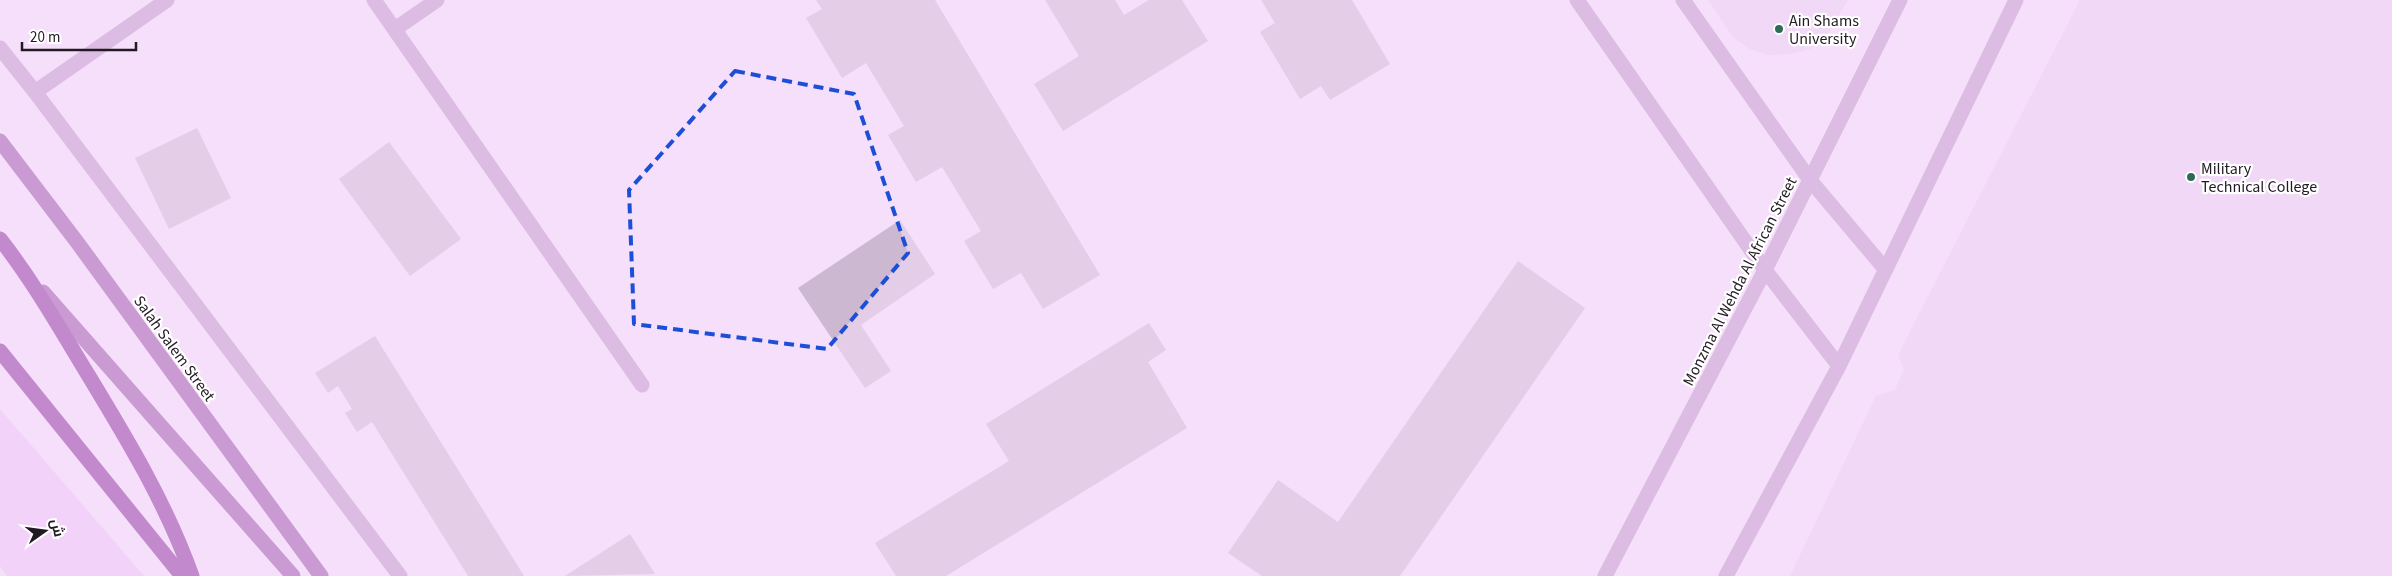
<svg xmlns="http://www.w3.org/2000/svg" width="2392" height="576" viewBox="0 0 2392 576" font-family="'Source Sans 3',Cairo,sans-serif">
<rect width="100%" height="100%" fill="#f5dffa"/>
<path fill="#ebd0f1" d="M1708 0H1848L1826 37 1810 49 1791 54 1769 55 1749 49 1733 37Z
M2080 0H2392V576H1790L1876 396 1895 390 1904 369 1898 355Z"/>
<path fill="#f0c4fa" d="M0 409 144 576H7L0 566Z"/>
<path fill="#ccb8d1" d="M816 0H935L1100 275 1043 309 1021 273 993 289 964 241 981 231 942 167 916 182 888 135 904 126 866 63 842 78 806 18 822 9Z
M1045 0H1115L1124 15 1149 0H1182L1208 41 1063 131 1034 84 1079 56Z
M1261 0H1352L1390 64 1330 100 1321 86 1300 99 1260 32 1275 23Z
M197 128 231 198 169 229 135 158Z
M389 142 461 239 410 276 339 179Z
M900 220 935 274 861 325 891 371 865 388 798 288Z
M1518 261 1585 308 1400 576H1262L1228 553 1278 480 1338 522Z
M1149 323 1166 350 1148 362 1187 428 946 576H896L875 543 1009 461 986 424Z
M375 336 524 576H468L372 422 357 432 345 413 352 409 338 386 328 393 315 373Z
M630 534 655 574 565 576Z"/>
<g fill="none" stroke-linecap="round" stroke-linejoin="round">
<path stroke="#bd93c6" stroke-width="15" d="M374 0 642 385
M1577 0 1765 270 1839 366
M1683 0 1810 180 1885 269
M395 29 437 0
M0 48 35 92 400 576
M35 92 167 0
M1605 576 1765 270 1900 0
M1726 576 1839 366 2016 0"/>
<path stroke="#9447a5" stroke-width="15" d="M0 141 77 242 321 576
M43 292 293 576"/>
<path stroke="#842498" stroke-width="15" d="M0 239C33 281 59 327 87 373 127 439 166 503 192 576
M0 351 182 576"/>
</g>
<path d="M0 0H2392V576H0ZM735 71 854 94 908 253 827 349 634 324 629 190Z" fill="#f5dffa" fill-opacity=".55" fill-rule="evenodd"/>
<path fill="none" stroke="#1d4ed8" stroke-width="4" stroke-dasharray="10 6" stroke-linejoin="round" d="M735 71 854 94 908 253 827 349 634 324 629 190Z"/>
<g fill="#2d6b58" stroke="#fff" stroke-width="2">
<circle cx="1779" cy="29" r="5"/>
<circle cx="2191" cy="177" r="5"/>
</g>
<g text-anchor="middle" stroke-width="4.5" stroke-linejoin="round" paint-order="stroke">
<g font-size="16" fill="#211a23" stroke="#fff" text-anchor="start">
<text x="1789" y="26">Ain Shams<tspan x="1789" dy="18">University</tspan></text>
<text x="2201" y="174">Military<tspan x="2201" dy="18">Technical College</tspan></text>
</g>
<g font-size="16" fill="#211a23" stroke="#fff">
<text transform="translate(1739 281) rotate(-63)" y="6">Monzma Al Wehda Al African Street</text>
<text transform="translate(175 348) rotate(54)" y="6">Salah Salem Street</text>
</g>
</g>
<g transform="translate(45 531) rotate(76)" stroke="#ffffff" stroke-width="4" paint-order="stroke">
<path d="M0-4L9 19L0 12L-9 19Z" fill="#211a23"/>
<text y="-8" font-size="14" font-weight="bold" text-anchor="middle" fill="#211a23">ش</text>
</g>
<path d="M22 42v8h114v-8" fill="none" stroke="#211a23" stroke-width="2.5"/>
<text x="30" y="42" font-size="15" fill="#211a23" stroke="#ffffff" stroke-width="4" paint-order="stroke">20 m</text>
</svg>
